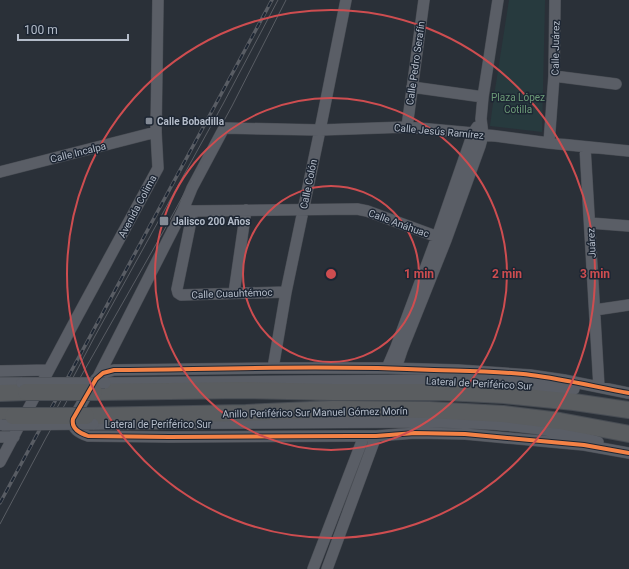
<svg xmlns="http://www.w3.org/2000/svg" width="629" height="569" viewBox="0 0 629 569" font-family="Roboto,sans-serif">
<rect width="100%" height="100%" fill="#2a3038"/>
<path fill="#273a3e" d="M509 0H545L542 132 490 126 494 96Z"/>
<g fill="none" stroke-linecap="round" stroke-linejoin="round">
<g stroke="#484c53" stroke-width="12">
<path id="minor" d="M554 76 616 84
M412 87 483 97
M407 127 424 0
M549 143 554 76 555 0
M585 147 599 387
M0 172 156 132
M183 210 193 211 357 209 367 211 446 240
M193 211 177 289 178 293 181 295 286 292
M590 223 629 226
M234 293 246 210
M595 310 629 305
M273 368 286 292 320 130 346 0
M387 368 396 347 437 237 473 133 477 127
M396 368 402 350 446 240 480 146 483 135 481 119 483 97 498 0
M0 371 49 370
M98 377 183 210 192 188 224 128 320 130 407 127 473 133 549 143 629 151
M0 383H22
M105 383 428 380 480 382 574 389
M628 393 564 380 530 375 458 370 387 368H273L114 370 103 373 96 379 73 419C71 429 80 433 88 436L169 437 350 436H376L415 433 465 434 584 445 629 453
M93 424 430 422C486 423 544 425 598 442
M0 437H14
M0 462 76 319 158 168 156 132 158 0
M313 569 364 436
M327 569 376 436"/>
</g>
<g stroke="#474c53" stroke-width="18">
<path id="highway" d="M94 392 245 390 332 392H443L504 395 574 402 629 410
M0 393 26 392
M0 416H13
M86 416 246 413 333 409 429 410 503 414 560 421 629 434"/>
</g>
<use href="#minor" stroke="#5a5e66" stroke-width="11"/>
<use href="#highway" stroke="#5a5d60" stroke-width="16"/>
<path stroke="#595d64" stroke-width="1" d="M57 408 95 336 223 104 278 0
M0 524 47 436 167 225 232 106 286 0"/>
<g stroke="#595d64" stroke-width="3.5">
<path id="rail" d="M0 503 272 0"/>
</g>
<use href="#rail" stroke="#1d2633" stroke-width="2" stroke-dasharray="6" stroke-linecap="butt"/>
<g stroke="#484c53" stroke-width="12" stroke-linecap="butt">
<path id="minor-bridge" d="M22 383H105
M2 425 93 424"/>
</g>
<g stroke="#474c53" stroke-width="18" stroke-linecap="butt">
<path id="highway-bridge" d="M26 392H94
M13 416H86"/>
</g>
<use href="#minor-bridge" stroke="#5a5e66" stroke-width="11"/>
<use href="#highway-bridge" stroke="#5a5d60" stroke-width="16"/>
<g stroke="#1d2633" stroke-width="6">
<path id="cycleway" d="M629 393C596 387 564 379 531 375 499 371 466 371 434 370 327 365 220 369 114 370L103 373 96 379 73 419C71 429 80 433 88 436L169 437 350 436H376L415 433 465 434 584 445 629 453"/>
</g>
<use href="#cycleway" stroke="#f48246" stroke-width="4"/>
</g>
<g fill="none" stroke="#ce4d50" stroke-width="2">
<circle cx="331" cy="274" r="88"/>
<circle cx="331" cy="274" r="176"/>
<circle cx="331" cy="274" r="264"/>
</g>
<g fill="#848b96" stroke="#1d2633" stroke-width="1.5">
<rect x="145" y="117" width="8" height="8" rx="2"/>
<rect x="159" y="216" width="10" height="10" rx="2"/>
</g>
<g text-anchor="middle" stroke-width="3" stroke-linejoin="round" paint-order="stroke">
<g font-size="10" fill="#b4bcc9" stroke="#1d2633">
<text transform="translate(555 48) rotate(-89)" y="4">Calle Juárez</text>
<text transform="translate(415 63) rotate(-82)" y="4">Calle Pedro Serafín</text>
<text transform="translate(439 131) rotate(5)" y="4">Calle Jesús Ramírez</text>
<text transform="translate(78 152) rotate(-14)" y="4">Calle Incalpa</text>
<text transform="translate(308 184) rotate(-78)" y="4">Calle Colón</text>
<text transform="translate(137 206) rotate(-62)" y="4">Avenida Colima</text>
<text transform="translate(399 223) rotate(20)" y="4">Calle Anáhuac</text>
<text transform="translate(591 243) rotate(-93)" y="4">Juárez</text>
<text transform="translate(232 293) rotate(-2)" y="4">Calle Cuauhtémoc</text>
<text transform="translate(479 383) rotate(3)" y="4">Lateral de Periférico Sur</text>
<text transform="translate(315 412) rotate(-1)" y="4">Anillo Periférico Sur Manuel Gómez Morín</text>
<text x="158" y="428">Lateral de Periférico Sur</text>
</g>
<g font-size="10" fill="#6b9a76" stroke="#1d2633">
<text x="518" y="101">Plaza López<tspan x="518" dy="12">Cotilla</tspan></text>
</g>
<g font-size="10" font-weight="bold" fill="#b4bcc9" stroke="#1d2633" text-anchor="start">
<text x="157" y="125">Calle Bobadilla</text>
<text x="173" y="225">Jalisco 200 Años</text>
</g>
</g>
<circle cx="331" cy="274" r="6" fill="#ce4d50" stroke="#1d2633" stroke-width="2"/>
<g font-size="12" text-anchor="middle" font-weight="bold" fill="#ce4d50" stroke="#1d2633" stroke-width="3" stroke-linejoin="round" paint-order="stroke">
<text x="419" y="278">1 min</text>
<text x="507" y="278">2 min</text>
<text x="595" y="278">3 min</text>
</g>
<path d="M18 34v6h110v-6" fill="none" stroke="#b4bcc9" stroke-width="2"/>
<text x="24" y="34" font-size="12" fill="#b4bcc9" stroke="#1d2633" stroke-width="3" paint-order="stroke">100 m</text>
</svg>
